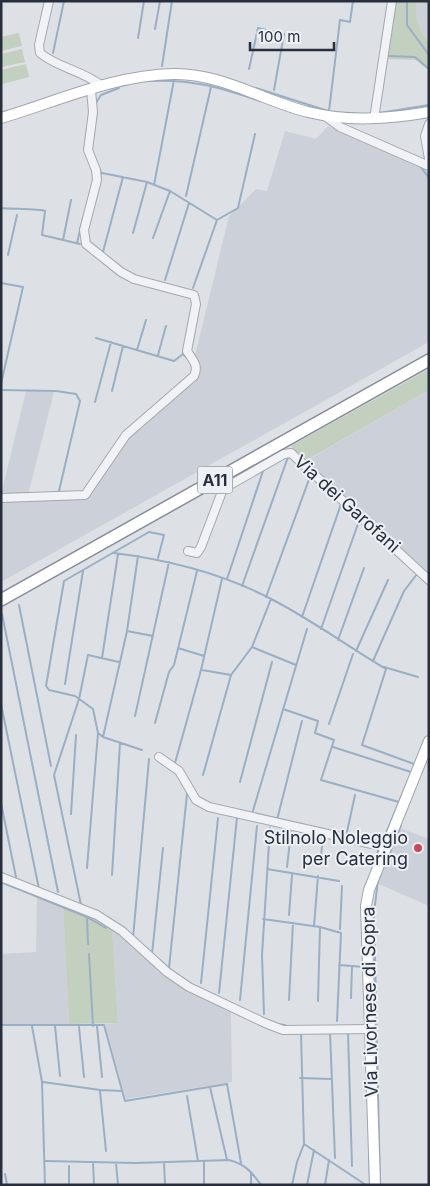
<svg xmlns="http://www.w3.org/2000/svg" width="430" height="1186" viewBox="0 0 430 1186" font-family="Inter,sans-serif">
<rect width="100%" height="100%" fill="#dde1e6"/>
<path fill="#ccd0d8" d="M417 1H429V43L421 31 416 17Z
M328 126 428 167 429 342 1 582V495L26 391 54 392 28 495 85 493 123 436 191 372 229 216 256 189 267 191 285 131 316 139Z
M429 390V576L306 461Z
M397 827 429 839V906L374 882Z
M37 894 63 904 69 1024H1V954L36 952Z
M112 928 163 974 231 1013 232 1082 126 1099 105 1024 118 1023Z"/>
<path fill="#c3d0bf" d="M393 1H417L416 17 421 31 429 43V71L416 60 387 59Z
M19 33 22 46 1 51V37Z
M22 49 25 62 1 67V54Z
M26 64 29 77 2 84 1 70Z
M429 369V390L305 461 291 446Z
M63 904 87 913 112 928 118 1023 69 1024Z"/>
<g fill="none" stroke-linecap="round" stroke-linejoin="round">
<path stroke="#9aaec4" stroke-width="2" d="M407 1V25L429 55
M155 29 160 1
M138 38 144 1
M53 53 64 1
M389 56 415 57 429 69
M162 66 172 1
M249 69 258 28 284 34 274 90
M148 81C192 79 219 87 260 101
M256 88 328 111
M96 103 101 95 119 88
M329 111 340 20 350 22 353 1
M379 113 429 105
M420 166 429 178
M99 168 101 173 100 178
M102 173 147 182 170 191 217 220
M154 185 174 80
M186 196 211 87
M1 208C10 209 41 209 45 211L42 235 80 244
M133 233 147 182
M153 238 170 191
M63 240 71 200
M77 243 83 218
M103 252 123 177
M8 255 17 215
M165 280 189 203
M1 283 23 287 1 384
M193 288 217 220 238 208 255 134
M96 338 174 361 183 354
M137 350 146 320
M184 351 183 354 188 359
M158 355 166 326
M2 390 56 391 76 394 80 401 59 491
M112 391 123 346
M95 402 111 342
M114 553C170 560 225 574 275 601 313 621 349 647 386 669L362 745 414 764
M227 579 264 468
M242 586 288 457 291 458
M266 597 311 474
M19 605 51 766
M2 614 58 892
M302 617 341 504
M321 629 359 521 350 512
M127 631 153 636
M338 640 364 568
M252 647 296 665
M178 648 204 656
M356 651 388 580
M102 658 118 554
M373 661 404 591 417 574
M384 667 418 677
M202 670 231 675
M65 684 83 571
M1 704 39 889
M283 709 318 721 315 733 334 740 321 780 399 802
M135 716 169 562
M155 723 169 672 174 665 197 571
M329 724 353 654
M103 737 127 631 138 556
M333 747 411 772
M142 750 103 737 98 733 93 709 75 696 49 690 46 686 64 581 149 532 164 535 158 558
M175 763 201 670 222 579
M203 775 231 675 252 647 271 599
M240 782 272 662
M1 803 16 877
M71 814 76 735
M252 814 307 629
M277 820 302 721
M347 832 355 795
M382 843 409 778
M374 861 380 847
M386 862 401 825
M320 864 323 838
M287 867 291 832
M87 868 98 733
M267 869 339 881
M112 875 120 743
M378 880 374 913 380 1185
M1 882 87 917 106 928
M81 905 54 775 79 699 88 655 119 662
M289 915 292 875
M87 917 88 944
M263 919 320 927 341 933 337 1021
M314 926 318 876
M340 929 342 886
M133 938 149 759
M89 954 93 1026
M152 954 163 848
M160 960 173 972
M339 965 364 967
M169 968 187 794
M201 983 218 818
M219 993 237 817
M351 998 352 966
M240 1000 257 826
M289 1000 293 923
M318 1001 320 927
M264 1014 262 955 270 828
M277 1024 285 1025
M1 1025H104L125 1101 227 1084 241 1163
M32 1026 42 1082 45 1185
M55 1026 60 1076
M97 1026 102 1077
M79 1027 84 1077
M330 1032 335 1158
M348 1032 352 1166
M301 1033 304 1144 366 1185
M300 1078 332 1079
M43 1082 100 1090 122 1091
M210 1087 227 1160
M100 1091 106 1151
M187 1096 198 1161
M369 1150 370 1185
M46 1161 136 1163 229 1160C245 1164 252 1172 261 1185
M204 1161V1185
M93 1162 94 1185
M164 1162 165 1185
M116 1163 118 1185
M69 1166V1185
M251 1172V1185
M5 1174 7 1185
M292 1185 297 1162 304 1144
M307 1185 314 1150
M325 1185 329 1160"/>
<g stroke="#a3a8b0" stroke-width="10">
<path id="minor" d="M49 1 39 45 40 53C58 68 82 70 102 86
M325 116 340 127 429 166
M374 119 392 1
M429 124 425 136 429 159
M1 498 85 495 126 435 194 376C199 366 193 360 187 351L196 304 194 295 134 279 121 272 86 244 84 230 97 180 96 170 88 150 93 112 91 90
M188 551 197 553 201 547 223 489 284 454 291 453 429 580
M159 757 179 771 196 800 209 807 385 847
M1 877 97 915 122 931 167 972 189 987 265 1023 283 1030 371 1029"/>
</g>
<g stroke="#9ea5b1" stroke-width="12">
<path id="major" d="M1 118C58 101 114 75 174 74 220 73 264 101 308 112 349 122 388 119 429 112
M375 1185 366 906 369 890 429 741"/>
</g>
<g stroke="#868e9c" stroke-width="14">
<path id="highway" d="M1 600 429 360"/>
</g>
<use href="#minor" stroke="#f0f2f5" stroke-width="8"/>
<use href="#major" stroke="#fff" stroke-width="10"/>
<use href="#highway" stroke="#fff" stroke-width="11"/>
</g>
<circle fill="#c54959" stroke="#edf0f4" stroke-width="2" cx="418" cy="848" r="5"/>
<g text-anchor="middle" stroke-width="4" stroke-linejoin="round" paint-order="stroke">
<rect fill="#edf0f4" stroke="#636973" stroke-width="1" x="197.5" y="466.5" width="35" height="27" rx="4"/>
<g font-size="16" font-weight="bold" fill="#282f3c">
<text x="215" y="486">A11</text>
</g>
<g font-size="18" fill="#282f3c" stroke="#edf0f4">
<text transform="translate(347 504) rotate(42)" y="6">Via dei Garofani</text>
<text transform="translate(370 1002) rotate(-91)" y="6">Via Livornese di Sopra</text>
</g>
<g font-size="18" fill="#282f3c" stroke="#edf0f4" text-anchor="end">
<text x="408" y="844">Stilnolo Noleggio<tspan x="408" dy="21">per Catering</tspan></text>
</g>
</g>
<rect width="430" height="1186" fill="none" stroke="#282f3c" stroke-width="5"/>
<path d="M250 42v8h84v-8" fill="none" stroke="#282f3c" stroke-width="2.5"/>
<text x="258" y="42" font-size="15" fill="#282f3c" stroke="#edf0f4" stroke-width="4" paint-order="stroke">100 m</text>
</svg>
